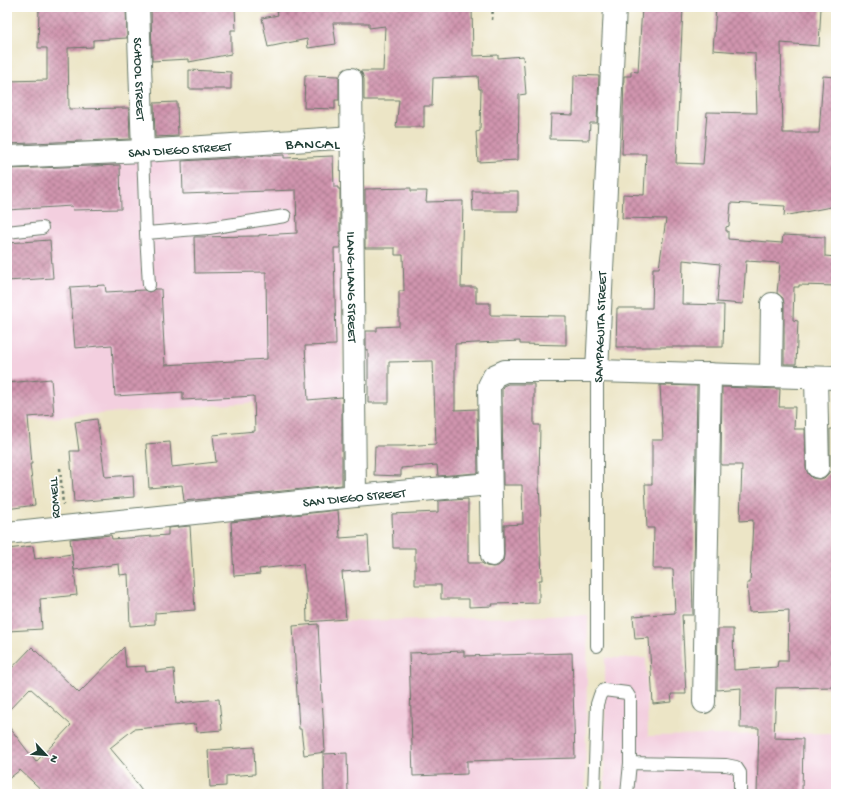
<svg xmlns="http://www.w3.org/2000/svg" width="843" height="801" viewBox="0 0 843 801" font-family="'Gochi Hand',sans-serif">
<defs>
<pattern id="building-cross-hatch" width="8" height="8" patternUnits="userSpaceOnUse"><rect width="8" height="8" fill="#d094ae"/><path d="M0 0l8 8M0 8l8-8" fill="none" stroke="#a87a8e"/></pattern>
</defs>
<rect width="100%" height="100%" fill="#fff"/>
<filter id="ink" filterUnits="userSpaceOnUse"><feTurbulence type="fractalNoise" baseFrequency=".025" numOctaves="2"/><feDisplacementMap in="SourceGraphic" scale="8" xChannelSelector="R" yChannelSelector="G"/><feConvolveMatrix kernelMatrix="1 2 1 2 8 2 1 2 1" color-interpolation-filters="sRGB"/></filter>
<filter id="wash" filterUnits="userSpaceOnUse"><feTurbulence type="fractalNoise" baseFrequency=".012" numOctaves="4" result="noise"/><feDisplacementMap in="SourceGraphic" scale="16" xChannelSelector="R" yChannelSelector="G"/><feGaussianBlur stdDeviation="0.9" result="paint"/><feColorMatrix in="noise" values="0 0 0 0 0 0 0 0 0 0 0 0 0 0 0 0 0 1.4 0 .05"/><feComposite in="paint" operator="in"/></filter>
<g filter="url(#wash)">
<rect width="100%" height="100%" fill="#ece5c6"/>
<path fill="#f3cfdf" d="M292 144 293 181 340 178 343 396 70 416 7 423V168Z
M588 615 585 794H595H327L314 622Z
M605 658H646L648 736 836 733V794H605Z"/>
<g id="blocks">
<path fill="url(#building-cross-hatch)" d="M39 7H81V9L126 7 127 38 93 40V47L68 48 69 109 129 108 130 139 7 144V81L47 80V48H38Z
M151 7H235L236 30H231V54L189 62V59L152 61Z
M276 7H472L473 56 498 55V58L523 56 526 94 519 95 518 160 478 162 476 132 480 131 481 89H479L478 76 433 78 432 106H424V127H396L399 100H364V79L362 73 360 71H383L385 26 369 28V23H333L336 44 308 48 307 39 268 47 262 18 278 15Z
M642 7H683L676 163 703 164 707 112 757 113 755 53 713 50 716 7H821L819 46 781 43 783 133H819L823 76 836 77V206L784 216 785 206 731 203 729 226 726 227V231H728V239L782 243 783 235 825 237V256L836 257V286L799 285V287H794L793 320 798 321 796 364H784V304L783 298 777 293 780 263 746 261 743 304 717 302 720 264 683 260 682 304 724 305 723 347H616L617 308H652L653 268H659L666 219 622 218 623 194 644 195 646 154H622L624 76H631V71L638 72Z
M189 70 231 72V89H189Z
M305 75 339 76V100H335V109L304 108Z
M574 75 599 76 597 123H590L589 140 550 139 551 114 573 115Z
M177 102 178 136 155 137 154 103Z
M284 155V158L333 156 334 187H338V189H340V248H334L336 345 305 346 308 400 342 397V485L184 501 182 485 149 488 146 444 170 442 172 467 216 462 213 435 255 431 254 396 183 400V392L115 396 112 345 75 348 70 287 105 285 106 292 144 290 149 292 155 289H161L165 365 267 359 266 272 195 273 194 237 259 236V235L297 233 296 190 183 194 182 161Z
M120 165 121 209 73 210 72 206 7 210V169Z
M411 188V191H427L426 202 463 201 461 287H476V303H490V315L566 316V345L520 344V341L455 344V410L477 409 478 473 438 476 437 465 401 468V476L374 475 375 446H402L436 444 433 361 389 362V403H368V350H366V331H377V327L399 326V291H404L403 255H395V248H365V189Z
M472 191H518V211H473Z
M50 240 53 278 7 281V243Z
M51 379 54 415 28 417 32 464H30L35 505 7 509V383Z
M508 384H534V425H540L539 485 541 521H540L542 580H539V603L492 604 493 606 469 607V599H441V585H415V548H393L392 514 438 512V501L468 499V563H482L486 566 493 567 498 566 503 562 504 555V525L523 524 522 485H503L502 389 503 386Z
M660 385 697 386 694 570H692L693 615H682L686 694H671L672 702 653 704 649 638 635 639 633 616 675 613 673 569H653L654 528H647L645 484H652V440H663Z
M722 387 780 389 779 407H795L794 429H805L806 468 808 474 812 478 819 479 824 478 829 473 830 467V429H836V687L776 688 774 738 803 739 802 794H757L759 728H740L741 688 717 690 718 629H733L734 670 777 667 778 661H788L789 610 749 612 747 583H750L753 520 740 521 742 465H721Z
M97 419 105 477 133 475 134 497 74 502 70 451H79L75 422Z
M338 510 340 538 368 536 370 570 342 572 346 619 307 622 306 588 303 564 259 569 260 574 234 576 231 522Z
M190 526 195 610 155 613V624L130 626 128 574 120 575 119 564 74 570 70 539 111 535 112 539 168 535V528Z
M33 546 35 559 72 554 77 595 40 599 42 629 8 631 7 549Z
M318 624 325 752 304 755 301 729H299L293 626Z
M32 647 79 693 124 647 126 667 145 666 146 672 174 669 177 703 219 699 222 730 197 732 196 724 134 729 110 748 127 768 126 769 144 794H46L20 770 7 780V724L36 762 71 725 30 688 7 712V673Z
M464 651V656L572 653 575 758 467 761V774L413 776 409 653Z
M254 747 255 774 226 776V786L210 787 208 750Z
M347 753 348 794H324L323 754Z"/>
</g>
</g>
<g filter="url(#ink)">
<use href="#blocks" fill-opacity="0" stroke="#677867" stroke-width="1"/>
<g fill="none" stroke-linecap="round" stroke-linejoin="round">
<g stroke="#677867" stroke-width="14">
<path id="lane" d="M143 151 146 233
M7 232 42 228
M149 285 146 233 209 228 285 216
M597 371V646
M594 794 597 704 600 695 604 690 627 693 630 698V763
M627 794 630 763 726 765 736 767 740 773V794"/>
</g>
<g stroke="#677867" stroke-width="24">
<g id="street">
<path id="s1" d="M138 7 143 151"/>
<path id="s2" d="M351 79 355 496"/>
<path id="s3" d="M7 157 143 151 353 137"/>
<path d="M597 371 615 7"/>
<path d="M771 376 772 304"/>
<path d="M816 378 818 467"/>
<path id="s4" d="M7 533 355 496 490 484"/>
<path d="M492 555 489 386 494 376 505 371H597L836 378"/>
<path d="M704 702 710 374"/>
</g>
</g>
<path stroke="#677867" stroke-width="2.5" stroke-dasharray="3 3" stroke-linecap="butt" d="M492 20 493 7
M60 468 63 505"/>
<use href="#lane" stroke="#fff" stroke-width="12"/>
<use href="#street" stroke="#fff" stroke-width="22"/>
</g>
</g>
<g text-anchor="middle" stroke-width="3.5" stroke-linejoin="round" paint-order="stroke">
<g font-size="13" fill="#1f3d34" stroke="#fff">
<text dy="5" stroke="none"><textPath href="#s1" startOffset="72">SCHOOL STREET</textPath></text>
<text dy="5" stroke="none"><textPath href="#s3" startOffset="173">SAN DIEGO STREET</textPath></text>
<text dy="5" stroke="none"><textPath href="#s2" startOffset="208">ILANG-ILANG STREET</textPath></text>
<text transform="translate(599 327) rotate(-88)" y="5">SAMPAGUITA STREET</text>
<text dy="5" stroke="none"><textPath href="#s4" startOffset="349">SAN DIEGO STREET</textPath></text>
<text transform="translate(53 498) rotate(-94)" y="5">ROMELL</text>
</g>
<g font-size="15" letter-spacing="1" fill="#1f3d34" stroke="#fff">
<text x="313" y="148">BANCAL</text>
</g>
</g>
<rect width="843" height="801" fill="none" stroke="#fff" stroke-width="24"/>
<g transform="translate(46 755) rotate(116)" stroke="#ffffff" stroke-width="3" paint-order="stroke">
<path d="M0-3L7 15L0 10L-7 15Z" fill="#1f3d34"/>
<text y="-6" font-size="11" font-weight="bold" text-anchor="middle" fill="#1f3d34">N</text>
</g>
</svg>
